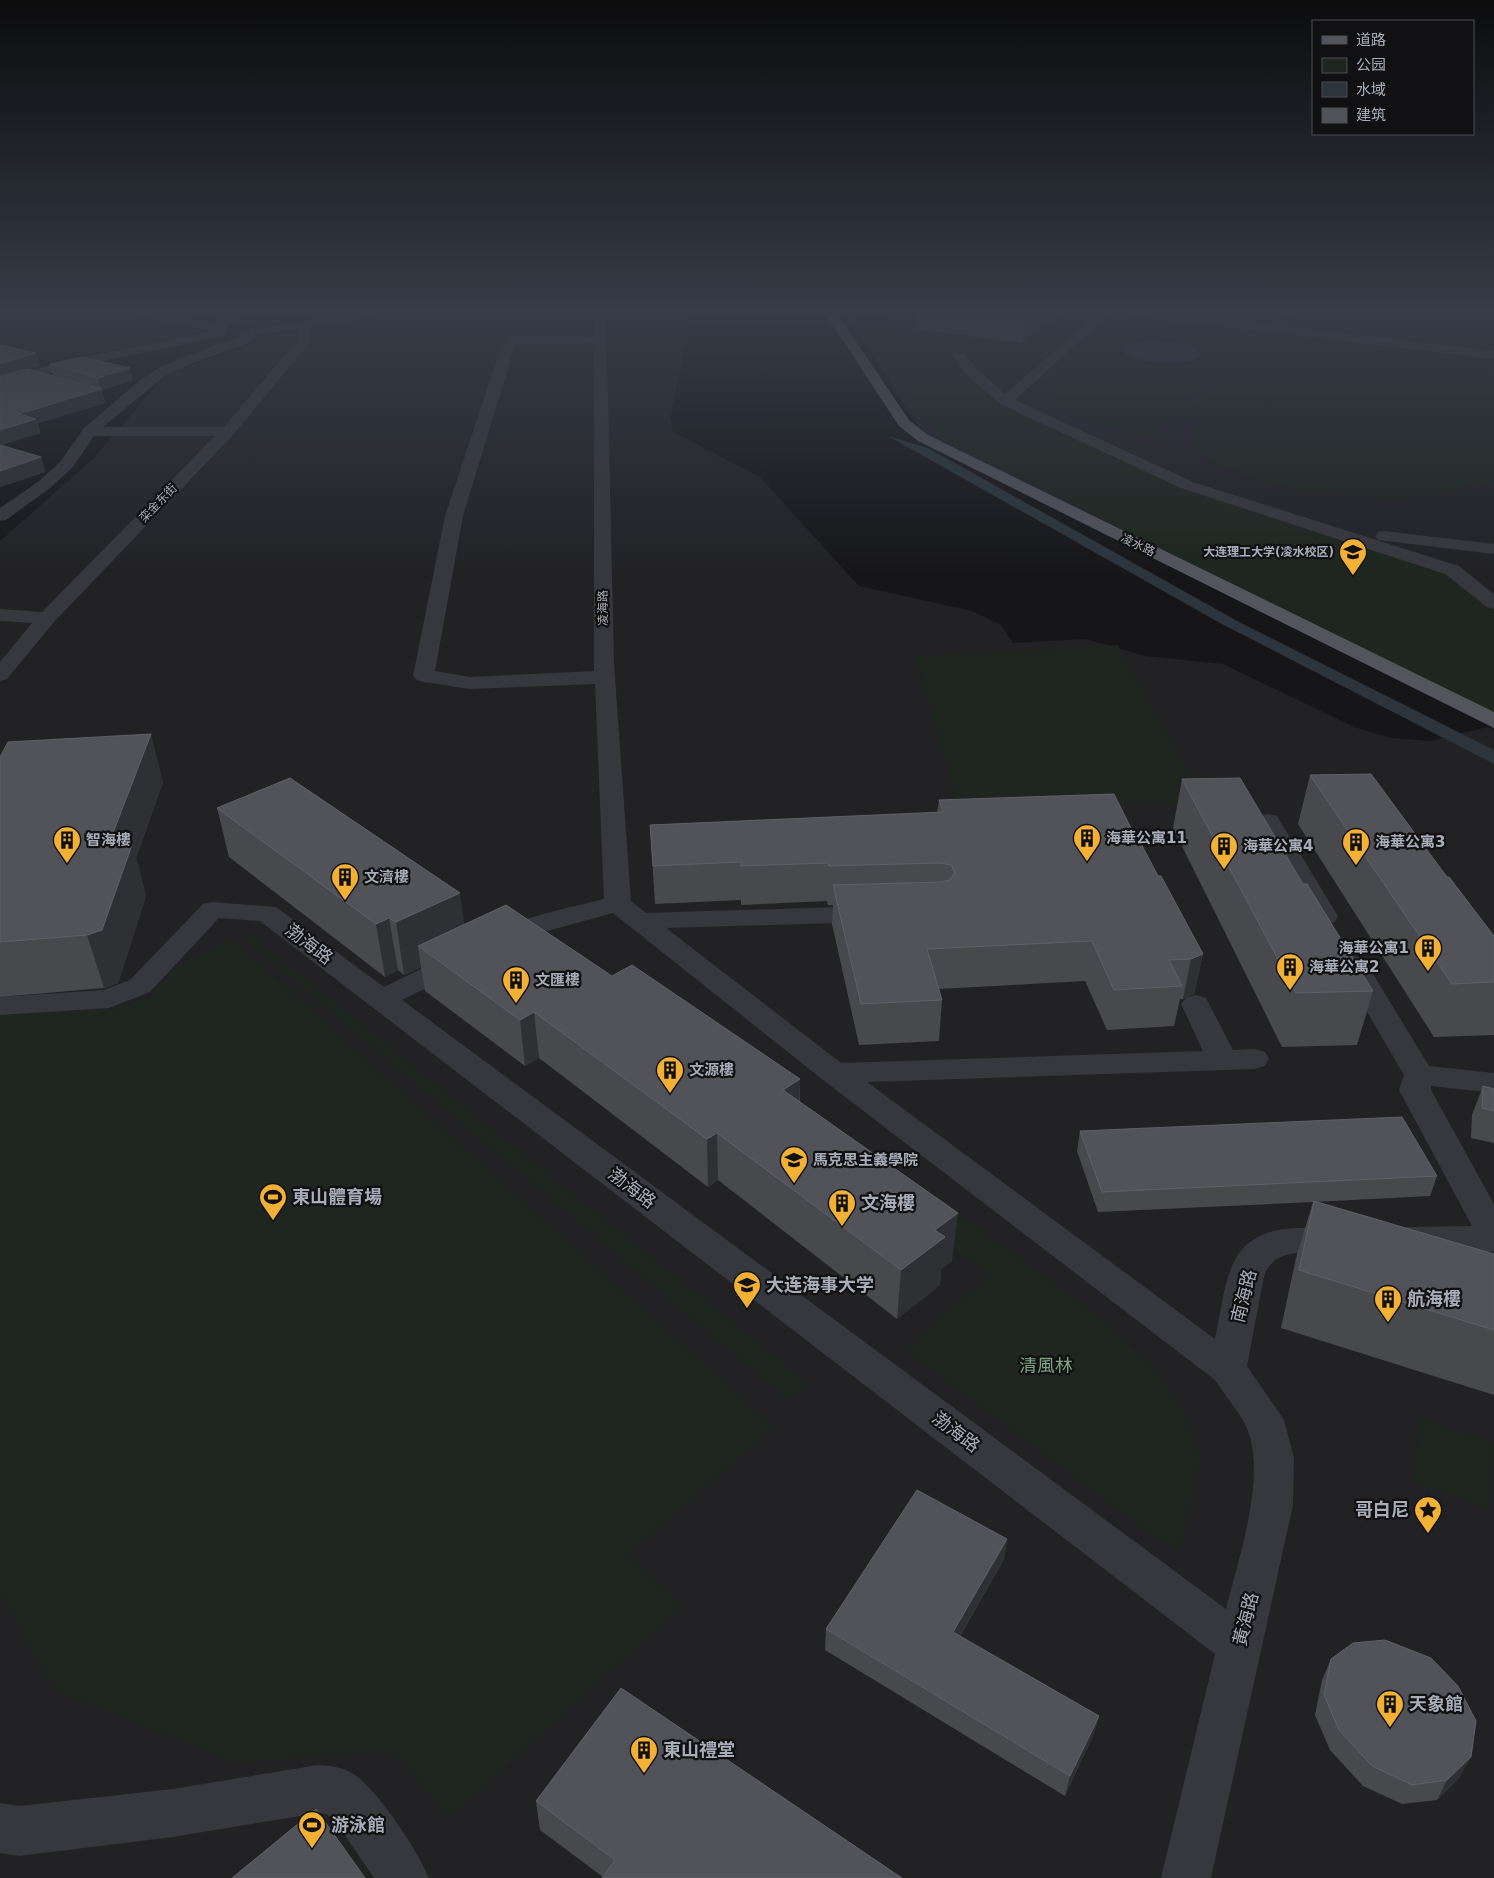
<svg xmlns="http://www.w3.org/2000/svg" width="1494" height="1878" viewBox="0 0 1494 1878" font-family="'DejaVu Sans','Noto Sans SC',sans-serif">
<rect width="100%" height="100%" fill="#161618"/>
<path fill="#222225" d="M0 312H124L206 329 190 335 133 347 68 356 51 362 0 347Z
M380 312H693L670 417 673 432 760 477 859 586 972 611 1001 625 1013 643 1086 639 1145 656 1223 664 1354 727 1391 738 1431 741 1487 727 1494 730V1878H0V541L93 459 162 379 194 364 279 334Z
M845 312H1494V715L931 438 915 422Z"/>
<path fill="#1e261f" d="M849 312H891L887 328 960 358 1005 401 1187 485 1452 570 1494 604V720L942 437Z
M1106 346 1117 347C1122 365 1173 365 1189 363 1194 362 1199 359 1204 359 1209 359 1215 360 1219 361L1151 438 1079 419 1051 396Z
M1342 352C1398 355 1440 361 1494 378V480L1491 484 1475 482 1446 495 1386 498 1315 493 1257 480 1209 460 1194 443 1196 420 1183 418 1224 369 1238 371 1265 358Z
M1118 645 1205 801 960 810 915 656Z
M248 932 809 1383 787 1400 241 936Z
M231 938 775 1427 629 1555 683 1606 450 1818 391 1751 234 1763 54 1691 0 1593V1015L14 1010H115L151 996 173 968Z
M949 1206 1098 1315 1158 1371 1183 1409 1201 1457 1179 1555 903 1350 988 1275 924 1225Z
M1421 1418 1494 1443 1489 1509 1412 1482Z"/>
<path fill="#2c353c" d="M1160 341C1172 342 1195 342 1201 355 1190 369 1132 364 1122 350 1129 339 1149 341 1160 341Z
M888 436 928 448 1239 622 1494 750V764L1220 623Z"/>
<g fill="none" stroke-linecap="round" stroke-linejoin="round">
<path fill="#37383d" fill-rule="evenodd" d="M137 312H159L216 324 219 318 236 312H252L229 323 225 336 64 369 0 389V380L61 362 212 331 143 316Z
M355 312H378L372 316 310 328 311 339 310 342 233 435 54 622 7 679 0 681V662L32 623 0 621V609L42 612 215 436H94L72 468 50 488 6 520 0 521V508L38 482 60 462 84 428 139 381 155 370 188 355 240 337 241 332H249L250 328 303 322ZM297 330 298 339 224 427H103L165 376 198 361 252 342 253 339 252 334Z
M594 312H606L614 663 631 901 646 913 870 906 880 908 883 914 880 920 870 922 666 928 841 1063 1203 1051 1181 1004 1186 998 1196 995 1206 998 1233 1050 1254 1049 1265 1052 1269 1059 1265 1066 1254 1069 867 1082 1215 1339C1228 1278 1225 1228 1303 1228 1320 1228 1336 1227 1352 1232L1357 1241 1352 1250C1320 1260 1278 1239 1264 1276L1247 1366 1284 1420 1294 1458 1293 1505 1211 1878H1161L1215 1654 260 921 219 918 150 992 109 1008 0 1015V997L104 990 130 980 203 904 212 902 276 907 384 987 447 956 457 954 467 956 471 962 467 968 402 1000 1226 1609C1238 1560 1269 1471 1245 1424 1237 1409 1224 1394 1215 1380L823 1080 613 913 540 933 512 945 502 947 492 945 488 939C501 920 580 906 604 899L595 684 470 689 424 682 417 680 413 676 445 516 503 341 510 337 594 335ZM594 343V671L470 677 435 671 463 516 515 345Z
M1099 312H1112L1015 400 1193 482 1459 566 1494 594V609L1487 607 1445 574 1181 488 1000 404 968 376 952 356 954 353H964L978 370 1005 394Z
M1129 312H1164L1494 351V359L1135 316Z
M1384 531 1494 544V554L1378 540 1375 536 1378 532Z
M1268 814 1277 816 1280 821 1338 916 1335 922 1325 924 1315 922 1312 916 1256 821 1259 816Z
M1353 956 1363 958 1367 964 1429 1066 1494 1073V1093L1431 1086V1090L1494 1204V1252L1408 1253 1396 1249 1391 1240 1396 1231 1408 1227 1472 1226 1399 1090 1404 1075 1339 964 1343 958Z
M318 1765C331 1766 344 1767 355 1775 379 1792 418 1851 429 1878H374L336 1822 327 1814 318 1813 173 1837 19 1856 0 1853V1803L19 1806 173 1789Z"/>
<path fill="#53555c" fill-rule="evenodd" d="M824 312H836L909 420 928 435 1494 712V728L918 441 899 426Z"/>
</g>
<path fill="#47494d" d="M917 312H1062L1023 343 916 329Z
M1276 312H1297L1295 314Z
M0 345 36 353 40 366 30 369 71 381 53 375 50 364 133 380 102 390 105 403 38 423 40 433 1 445 41 457 45 472 0 487Z
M0 757 163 782 136 858 146 896 118 983 104 988 0 997Z
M1310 775 1447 877 1494 936V1035L1434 1037 1298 824Z
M1182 779 1303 884 1373 991 1357 1045 1282 1047 1173 828Z
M939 800 1134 834 1203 954 1194 994 1183 999H1180L1174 1026 1107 1030 1085 981 939 989 942 1000 939 1041 859 1045 832 924 833 905H828L827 901 741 905V900L655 904 650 825 937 813Z
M217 808 464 925 612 976 800 1079V1102L952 1261 941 1269 940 1285 897 1319 718 1180 708 1187 539 1058 525 1066 425 991 421 967 404 975 398 970 385 977 229 857Z
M1483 1086 1494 1089V1143L1471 1138 1472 1115Z
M1080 1131 1437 1176 1430 1196 1314 1202 1494 1254V1395L1281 1328 1296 1258 1313 1202 1098 1212 1077 1151Z
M1007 1539 1004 1559 960 1636 1099 1716 1093 1736 1065 1796 825 1650 826 1629Z
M1331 1659 1460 1777 1437 1800 1402 1804 1363 1786 1330 1750 1315 1715 1322 1680Z
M536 1801 902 1878 603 1877 540 1830Z"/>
<path fill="#2f3033" d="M1026 312H1062L1023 343Z
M36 353 40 366 0 378V364Z
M130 368 133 380 102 390 105 403 38 423 40 433 0 446V430L19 414 101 389 98 378Z
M41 457 45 472 0 487V471Z
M151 734 163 782 136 858 146 896 118 983 104 988 87 935 108 846Z
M460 893 467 945 418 946 421 967 404 975 396 922Z
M389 918 398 970 385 977 376 924Z
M1203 954 1194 994 1183 999 1191 959Z
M534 1012 539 1058 525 1066 520 1020Z
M800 1079 799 1125 783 1090Z
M717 1133 718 1180 708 1187 707 1139Z
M958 1213 952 1261 941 1269 940 1285 897 1319 901 1270 935 1230Z
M1007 1539 1004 1559 950 1652 953 1632Z
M1099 1716 1093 1736 1065 1796 1070 1776Z
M1471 1757 1460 1777 1437 1800 1447 1780Z"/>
<path fill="#525359" stroke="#5f6168" d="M0 345 36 353 0 364Z
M82 357 130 368 98 378 50 364Z
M28 369 101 389 19 414 36 419 0 430V376Z
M0 445 41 457 0 471Z
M151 734 108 846 132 845 102 930 87 935 0 942V757L8 742Z
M1371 774 1447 877H1449L1494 936V982L1452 984 1310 775Z
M290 778 460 893 396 922 389 918 376 924 217 808Z
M1240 778 1303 884H1307L1373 991 1296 993 1182 779Z
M1114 794 1134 834H1136L1158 876H1161L1203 954 1191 959 1169 960 1182 986 1114 990 1092 941 927 949 942 1000 861 1004 833 885 941 882 950 880 955 873 951 865 940 863 829 866 828 863 741 866V862L653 866 650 825 943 812 939 800Z
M506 905 612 976 632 965 800 1079 783 1090 958 1213 935 1230 945 1237 901 1270 717 1133 707 1139 534 1012 520 1020 418 946Z
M1483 1086 1494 1089V1111L1482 1108Z
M1402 1117 1437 1176 1102 1192 1080 1131Z
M1314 1201 1494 1254V1330L1299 1270Z
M917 1490 1007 1539 953 1632 1099 1716 1070 1776 826 1629Z
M1385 1640 1431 1658 1458 1686 1476 1721 1471 1757 1447 1780 1412 1785 1372 1766 1339 1730 1324 1695 1331 1659 1353 1643Z
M621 1688 902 1878H602L615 1860 536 1801Z
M316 1809 365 1878H232Z"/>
<linearGradient id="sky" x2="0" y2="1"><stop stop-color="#0c0c0d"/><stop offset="0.54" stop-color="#363c48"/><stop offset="1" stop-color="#363c48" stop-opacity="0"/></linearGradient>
<rect width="1494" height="575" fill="url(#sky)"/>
<defs>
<g id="university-pin" transform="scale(1.4375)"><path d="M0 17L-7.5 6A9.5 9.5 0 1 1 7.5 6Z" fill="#f2b134" stroke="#111113"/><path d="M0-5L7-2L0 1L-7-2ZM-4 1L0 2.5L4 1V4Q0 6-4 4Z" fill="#111"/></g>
<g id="building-pin" transform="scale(1.4375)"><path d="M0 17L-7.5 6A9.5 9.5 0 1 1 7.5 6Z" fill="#f2b134" stroke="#111113"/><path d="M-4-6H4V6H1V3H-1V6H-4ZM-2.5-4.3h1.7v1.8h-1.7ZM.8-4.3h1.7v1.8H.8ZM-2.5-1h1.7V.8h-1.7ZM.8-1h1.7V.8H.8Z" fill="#111"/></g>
<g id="stadium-pin" transform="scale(1.4375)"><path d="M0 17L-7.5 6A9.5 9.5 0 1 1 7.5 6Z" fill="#f2b134" stroke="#111113"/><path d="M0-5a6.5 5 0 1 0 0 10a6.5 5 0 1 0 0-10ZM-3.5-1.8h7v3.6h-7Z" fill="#111"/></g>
<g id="sight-pin" transform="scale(1.4375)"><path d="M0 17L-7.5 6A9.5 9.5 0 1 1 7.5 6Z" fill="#f2b134" stroke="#111113"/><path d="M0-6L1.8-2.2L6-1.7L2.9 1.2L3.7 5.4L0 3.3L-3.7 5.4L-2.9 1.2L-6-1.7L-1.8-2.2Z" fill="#111"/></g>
</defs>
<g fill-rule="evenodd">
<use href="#university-pin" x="1353" y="552"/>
<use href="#building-pin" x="1087" y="838"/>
<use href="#building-pin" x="67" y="840"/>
<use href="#building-pin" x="1356" y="842"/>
<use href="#building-pin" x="1224" y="846"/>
<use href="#building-pin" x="345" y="877"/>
<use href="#building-pin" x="1428" y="948"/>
<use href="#building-pin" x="1290" y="967"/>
<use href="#building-pin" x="516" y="980"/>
<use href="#building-pin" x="670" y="1070"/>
<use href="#university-pin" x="794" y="1160"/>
<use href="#stadium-pin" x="273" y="1197"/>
<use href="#building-pin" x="842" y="1203"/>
<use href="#university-pin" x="747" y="1285"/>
<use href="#building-pin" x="1388" y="1299"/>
<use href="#sight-pin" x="1428" y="1510"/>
<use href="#building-pin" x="1390" y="1704"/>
<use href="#building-pin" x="644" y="1750"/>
<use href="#stadium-pin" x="312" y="1825"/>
</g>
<g text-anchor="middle" stroke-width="4.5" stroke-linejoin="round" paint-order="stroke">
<g font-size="12" fill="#a8adb8" stroke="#111113">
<text transform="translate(158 503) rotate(-46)" y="4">栾金东街</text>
<text transform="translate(1138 545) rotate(26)" y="4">凌水路</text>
<text transform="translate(603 608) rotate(-91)" y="4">凌海路</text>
</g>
<g font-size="12" font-weight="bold" fill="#a8adb8" stroke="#111113" text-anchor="end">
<text x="1334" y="556">大连理工大学(凌水校区)</text>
</g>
<g font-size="15" font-weight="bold" fill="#a8adb8" stroke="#111113" text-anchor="start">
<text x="1106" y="843">海華公寓11</text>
<text x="86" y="845">智海樓</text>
<text x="1375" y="847">海華公寓3</text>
<text x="1243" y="851">海華公寓4</text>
<text x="364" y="882">文濟樓</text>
<text x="1409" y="953" text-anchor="end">海華公寓1</text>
<text x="1309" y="972">海華公寓2</text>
<text x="535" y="985">文匯樓</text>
<text x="689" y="1075">文源樓</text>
<text x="813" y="1165">馬克思主義學院</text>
</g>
<g font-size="18" fill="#a8adb8" stroke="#111113">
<text transform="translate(309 944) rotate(37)" y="6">渤海路</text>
<text transform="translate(632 1188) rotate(37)" y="6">渤海路</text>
<text transform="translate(1244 1296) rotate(-76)" y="6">南海路</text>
<text transform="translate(956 1432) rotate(37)" y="6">渤海路</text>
<text transform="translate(1246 1619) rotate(-76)" y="6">黃海路</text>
</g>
<g font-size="18" font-weight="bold" fill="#a8adb8" stroke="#111113" text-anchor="start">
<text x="292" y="1203">東山體育場</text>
<text x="861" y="1209">文海樓</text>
<text x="766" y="1291">大连海事大学</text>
<text x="1407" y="1305">航海樓</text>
<text x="1409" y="1516" text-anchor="end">哥白尼</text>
<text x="1409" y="1710">天象館</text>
<text x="663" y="1756">東山禮堂</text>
<text x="331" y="1831">游泳館</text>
</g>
<g font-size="18" fill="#7fa381" stroke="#111113">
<text x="1046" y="1372">清風林</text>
</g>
</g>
<rect x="1312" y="20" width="162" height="115" fill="#111113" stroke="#4d4f55"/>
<rect x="1322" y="36" width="25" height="8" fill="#53555c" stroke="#4d4f55"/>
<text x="1356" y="45" font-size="15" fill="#a8adb8">道路</text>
<rect x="1322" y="58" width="25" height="15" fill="#1e261f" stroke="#4d4f55"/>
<text x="1356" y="70" font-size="15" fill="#a8adb8">公园</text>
<rect x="1322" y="82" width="25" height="15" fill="#2c353c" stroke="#4d4f55"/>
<text x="1356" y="95" font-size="15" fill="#a8adb8">水域</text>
<rect x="1322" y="108" width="25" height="15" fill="#525359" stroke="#4d4f55"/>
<text x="1356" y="120" font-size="15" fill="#a8adb8">建筑</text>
</svg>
